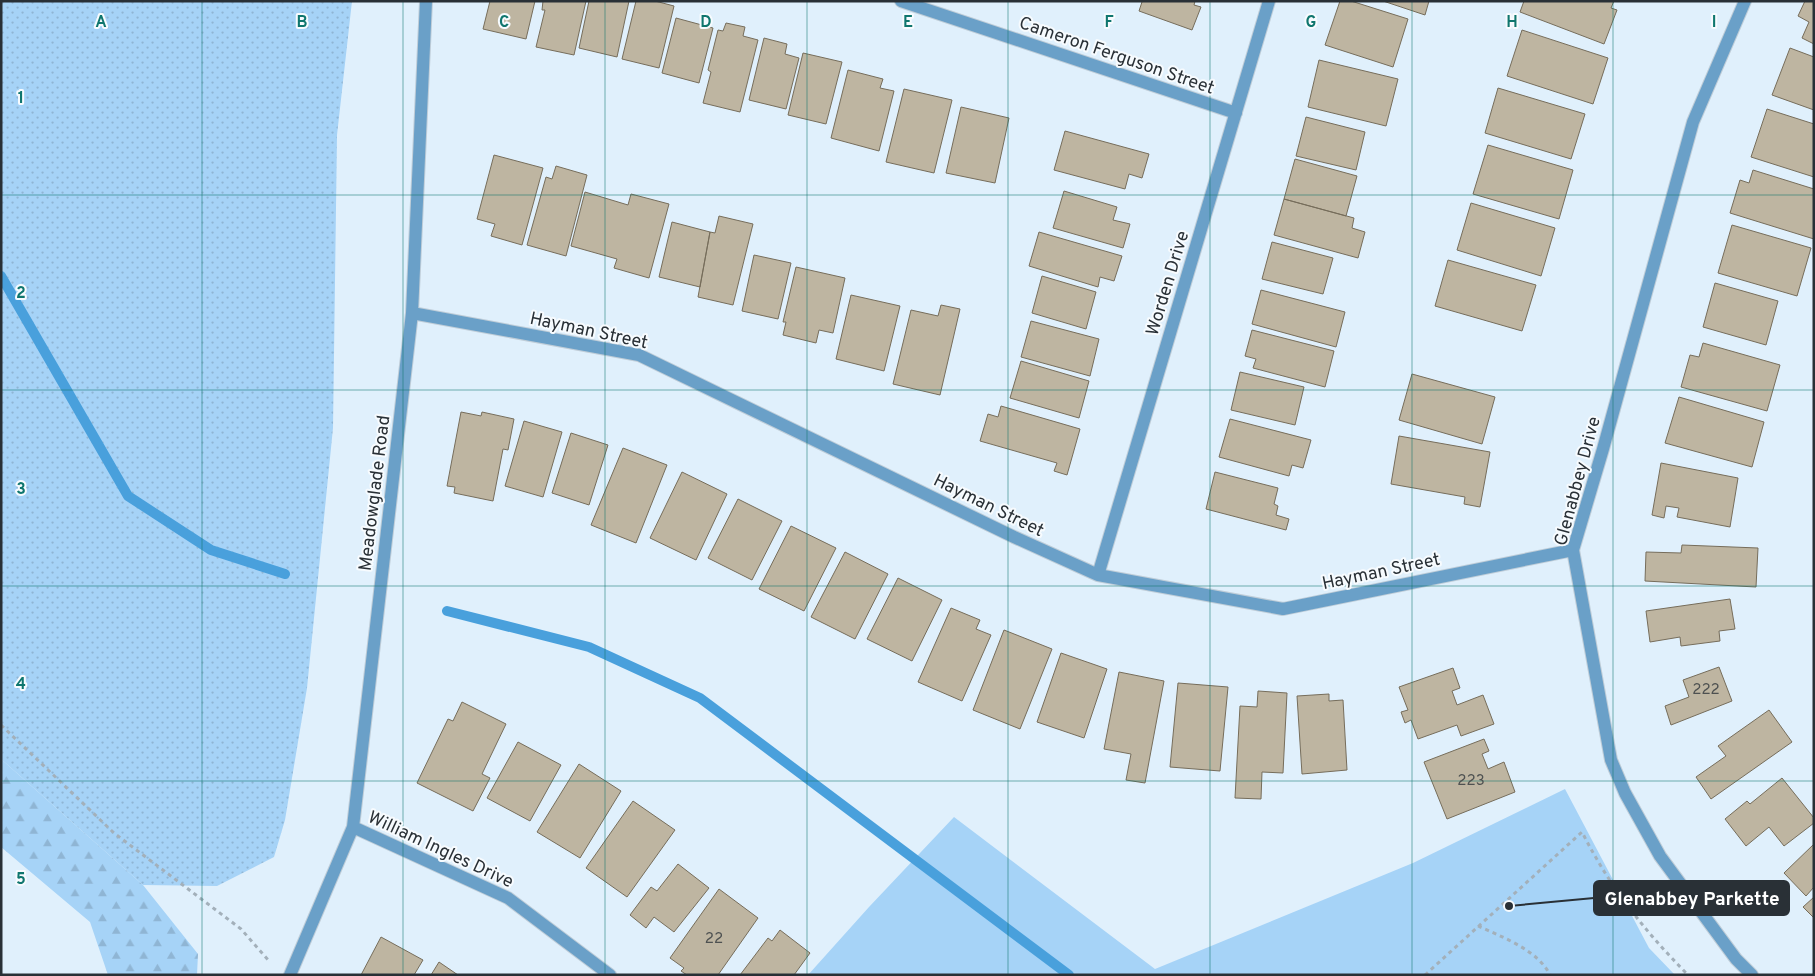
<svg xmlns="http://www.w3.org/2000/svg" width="1815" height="976" viewBox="0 0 1815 976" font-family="Overpass,sans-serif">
<defs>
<pattern id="grass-dots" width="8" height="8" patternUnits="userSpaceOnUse" patternTransform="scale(1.25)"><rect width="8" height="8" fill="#a6d3f7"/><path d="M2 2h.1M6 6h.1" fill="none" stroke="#8fb5d4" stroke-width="1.8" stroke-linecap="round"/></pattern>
<pattern id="forest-firs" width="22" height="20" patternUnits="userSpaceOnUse" patternTransform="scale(1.25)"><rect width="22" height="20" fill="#a6d3f7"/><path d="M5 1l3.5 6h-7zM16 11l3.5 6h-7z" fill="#8fb5d4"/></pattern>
</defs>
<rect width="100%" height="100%" fill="#e0f0fc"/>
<path fill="url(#grass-dots)" d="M1 1H352L337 135 333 428 307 688 285 820 274 857 217 886 143 885 1 759Z"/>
<path fill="url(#forest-firs)" d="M1 759 143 885 198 954 197 975H108L90 922 1 847Z"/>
<path fill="#a6d3f7" d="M1565 789 1649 948 1675 975H808L869 907 954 817 1155 969 1413 863Z"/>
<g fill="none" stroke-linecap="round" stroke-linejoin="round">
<path stroke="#49a0dc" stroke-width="10" d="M1 276 128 496 211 550 285 574
M447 611 589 647 700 698 1069 975"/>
</g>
<path fill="#beb5a1" stroke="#766d5b" d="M490 1H535L526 39 483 29Z
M543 1H586L574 55 536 47 545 10H542Z
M589 1H629L617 57 579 48Z
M636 1H655L674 6 659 68 622 59Z
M1140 1H1195L1194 5 1201 7 1192 30 1139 11 1142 2Z
M1340 1H1351L1408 19 1393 67 1325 45Z
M1383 1H1429L1425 15Z
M1524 1H1614L1611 8 1617 10 1604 44 1520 12Z
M1805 1H1814V44L1802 38 1809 22 1798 16Z
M676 18 713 28 699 83 662 73Z
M726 23 745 27 743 36 758 40 740 112 703 103 711 72 708 70 718 30 723 31Z
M1522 30 1608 58 1593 104 1507 76Z
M764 38 787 44 785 54 799 58 786 109 749 100Z
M1790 48 1814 57V110L1772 95Z
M803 53 842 62 826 124 788 115Z
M1319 60 1398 79 1386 126 1308 107Z
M848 70 883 79 880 88 894 91 879 151 831 138Z
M1498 88 1585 114 1571 159 1485 133Z
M904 89 952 100 934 173 886 162Z
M961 107 1009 118 995 183 946 173Z
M1767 109 1814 124V177L1751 157Z
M1306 117 1365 132 1356 170 1296 156Z
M1065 131 1149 154 1142 178 1129 174 1125 189 1054 170Z
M1488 145 1573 170 1559 219 1473 194Z
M494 155 543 168 522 245 491 236 495 224 477 219Z
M1295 159 1357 176 1346 216 1284 199Z
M556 166 587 175 566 256 527 245 546 177 552 179Z
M1753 170 1814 189V239L1730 213 1740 180 1749 183Z
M1064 191 1117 207 1113 220 1130 224 1123 248 1053 228Z
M585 192 628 205 631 194 669 204 649 278 614 268 617 259 571 246Z
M1284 199 1354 218 1352 228 1365 232 1358 258 1274 235Z
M1471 203 1555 228 1541 276 1457 250Z
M719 216 753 224 733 305 698 297 710 232 715 233Z
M672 222 710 232 700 287 659 277Z
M1732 225 1811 248 1797 296 1718 273Z
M1039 232 1122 256 1114 281 1100 277 1098 287 1029 266Z
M1272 242 1333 258 1323 294 1262 279Z
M754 255 791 263 778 319 742 311Z
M1448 260 1536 285 1522 331 1435 306Z
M796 267 845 278 833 333 819 330 816 343 783 335 786 322H783Z
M1042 276 1096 292 1086 329 1032 313Z
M1715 283 1778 301 1766 345 1703 327Z
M1261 290 1345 312 1336 347 1252 324Z
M851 295 900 306 884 371 836 359Z
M941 305 960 309 940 395 893 384 911 310 938 316Z
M1031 321 1099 339 1090 376 1021 357Z
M1252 330 1334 351 1325 387 1253 368 1256 359 1245 356Z
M1703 343 1780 365 1767 411 1681 387 1690 355 1699 357Z
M1021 361 1089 381 1079 418 1010 398Z
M1240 372 1304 387 1295 425 1231 410Z
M1412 374 1495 397 1482 444 1399 420Z
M1679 397 1764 422 1752 467 1665 443Z
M1001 406 1080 429 1067 475 1054 471 1057 463 980 441 988 414 998 417Z
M461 412 481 416 482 412 514 419 508 450 503 449 493 501 454 493 455 487 447 486Z
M1230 419 1311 440 1303 468 1292 465 1289 476 1219 457Z
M524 421 562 432 543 497 505 486Z
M571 433 608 445 589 505 552 493Z
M1399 436 1490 452 1480 507 1464 504 1465 497 1391 484Z
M623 448 667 465 636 543 591 525Z
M1661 463 1738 478 1730 527 1677 517 1679 508 1666 506 1664 518 1652 515Z
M682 472 727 494 696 560 650 538Z
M1215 472 1278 488 1274 504 1278 506 1276 515 1289 519 1286 530 1206 509Z
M738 499 782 521 752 580 708 558Z
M791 526 836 548 804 611 759 589Z
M1682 545 1758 548 1756 587 1645 581 1646 552 1681 553Z
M845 552 888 574 855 639 811 617Z
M898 578 942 600 912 661 867 639Z
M1730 599 1735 629 1719 631 1720 641 1681 646 1680 637 1650 642 1646 611Z
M951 608 980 620 976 629 991 635 962 701 918 682Z
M1004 630 1052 649 1020 729 973 710Z
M1061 653 1107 669 1084 738 1037 722Z
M1719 667 1732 701 1671 725 1665 706 1689 697 1683 680Z
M1453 668 1460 688 1452 691 1457 705 1483 695 1494 724 1461 736 1457 725 1418 739 1411 720 1405 723 1401 712 1408 710 1399 687Z
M1119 672 1164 681 1145 783 1126 780 1131 754 1104 749Z
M1178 683 1228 687 1220 771 1170 767Z
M1258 691 1287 693 1283 773 1262 772 1261 799 1235 798 1240 706 1257 707Z
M1329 694V701L1343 700 1347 770 1302 774 1297 696Z
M462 702 506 724 482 774 490 778 473 811 417 783 448 719 453 721Z
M1769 710 1792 742 1711 799 1696 777 1726 756 1718 746Z
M1484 739 1489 751 1482 754 1488 769 1504 762 1515 792 1447 819 1424 762Z
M518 742 561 765 530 821 487 798Z
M579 764 621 791 580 858 537 832Z
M1782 778 1814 818V823L1784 846 1769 827 1746 846 1725 819 1747 801 1750 804Z
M633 801 675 830 627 897 586 868Z
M1814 844V887L1806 896 1784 873Z
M678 864 709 888 674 932 654 917 646 928 630 915 651 887 657 891Z
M719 889 758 918 718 975H687L681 971 684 968 670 958Z
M1814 897V918L1803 907Z
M780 930 810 953 794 975H740L768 938 772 941Z
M381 937 423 960 414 975H361Z
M439 962 458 975H431Z"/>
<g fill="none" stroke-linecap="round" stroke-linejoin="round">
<g stroke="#bfcdd8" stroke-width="14">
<path id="minor" d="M901 1 1236 113
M1745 1 1693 122 1603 449 1573 550 1611 760 1625 793 1660 856 1736 959 1752 975
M412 313 639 355 1014 537 1098 575 1283 609 1573 550
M1098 575 1269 1
M353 827 508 898 610 975
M290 975 353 827 412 313 426 1"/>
</g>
<path stroke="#a3b0ba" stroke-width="3" stroke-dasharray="4 4" stroke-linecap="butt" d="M1 725 114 833 241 929 270 962
M1478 926C1502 937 1538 950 1550 975
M1425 975 1582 832C1611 889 1643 929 1688 975"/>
<use href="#minor" stroke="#6aa0c8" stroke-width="12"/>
</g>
<path fill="none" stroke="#0f766e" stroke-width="1" stroke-opacity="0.55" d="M202 1V975M403 1V975M605 1V975M807 1V975M1008 1V975M1210 1V975M1412 1V975M1613 1V975M1 195H1814M1 390H1814M1 586H1814M1 781H1814"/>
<g text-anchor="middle" stroke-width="4" stroke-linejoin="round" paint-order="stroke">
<g font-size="15" fill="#4e5151">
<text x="1706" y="694">222</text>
<text x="1471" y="785">223</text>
<text x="714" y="943">22</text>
</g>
<g font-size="18" fill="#293036" stroke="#f7fbfe">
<text transform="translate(1117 55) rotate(19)" y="6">Cameron Ferguson Street</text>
<text transform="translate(1167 283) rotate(-73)" y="6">Worden Drive</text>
<text transform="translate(589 330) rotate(12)" y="6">Hayman Street</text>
<text transform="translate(1577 481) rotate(-75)" y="6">Glenabbey Drive</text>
<text transform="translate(374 493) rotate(-83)" y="6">Meadowglade Road</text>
<text transform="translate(989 505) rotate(26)" y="6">Hayman Street</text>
<text transform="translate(1381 571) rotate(-12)" y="6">Hayman Street</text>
<text transform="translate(441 849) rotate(25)" y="6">William Ingles Drive</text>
</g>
</g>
<g font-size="16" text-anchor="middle" font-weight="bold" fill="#0f766e" stroke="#f7fbfe" stroke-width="4" stroke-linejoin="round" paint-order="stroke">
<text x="101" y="27">A</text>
<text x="302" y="27">B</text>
<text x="504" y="27">C</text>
<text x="706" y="27">D</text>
<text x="908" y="27">E</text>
<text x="1109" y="27">F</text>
<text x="1311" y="27">G</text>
<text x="1512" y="27">H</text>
<text x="1714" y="27">I</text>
<text x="21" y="103">1</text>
<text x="21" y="298">2</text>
<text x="21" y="494">3</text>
<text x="21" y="689">4</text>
<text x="21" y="884">5</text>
</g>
<path fill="none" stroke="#293036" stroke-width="2" d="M1509 906L1594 898"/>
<circle fill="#293036" stroke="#f7fbfe" stroke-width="2" cx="1509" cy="906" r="5"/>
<rect fill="#293036" stroke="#293036" stroke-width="2" x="1594" y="881" width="195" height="34" rx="5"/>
<g font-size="19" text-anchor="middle" font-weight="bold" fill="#fff">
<text x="1692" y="905">Glenabbey Parkette</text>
</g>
<rect width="1815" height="976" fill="none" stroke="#293036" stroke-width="5"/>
</svg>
